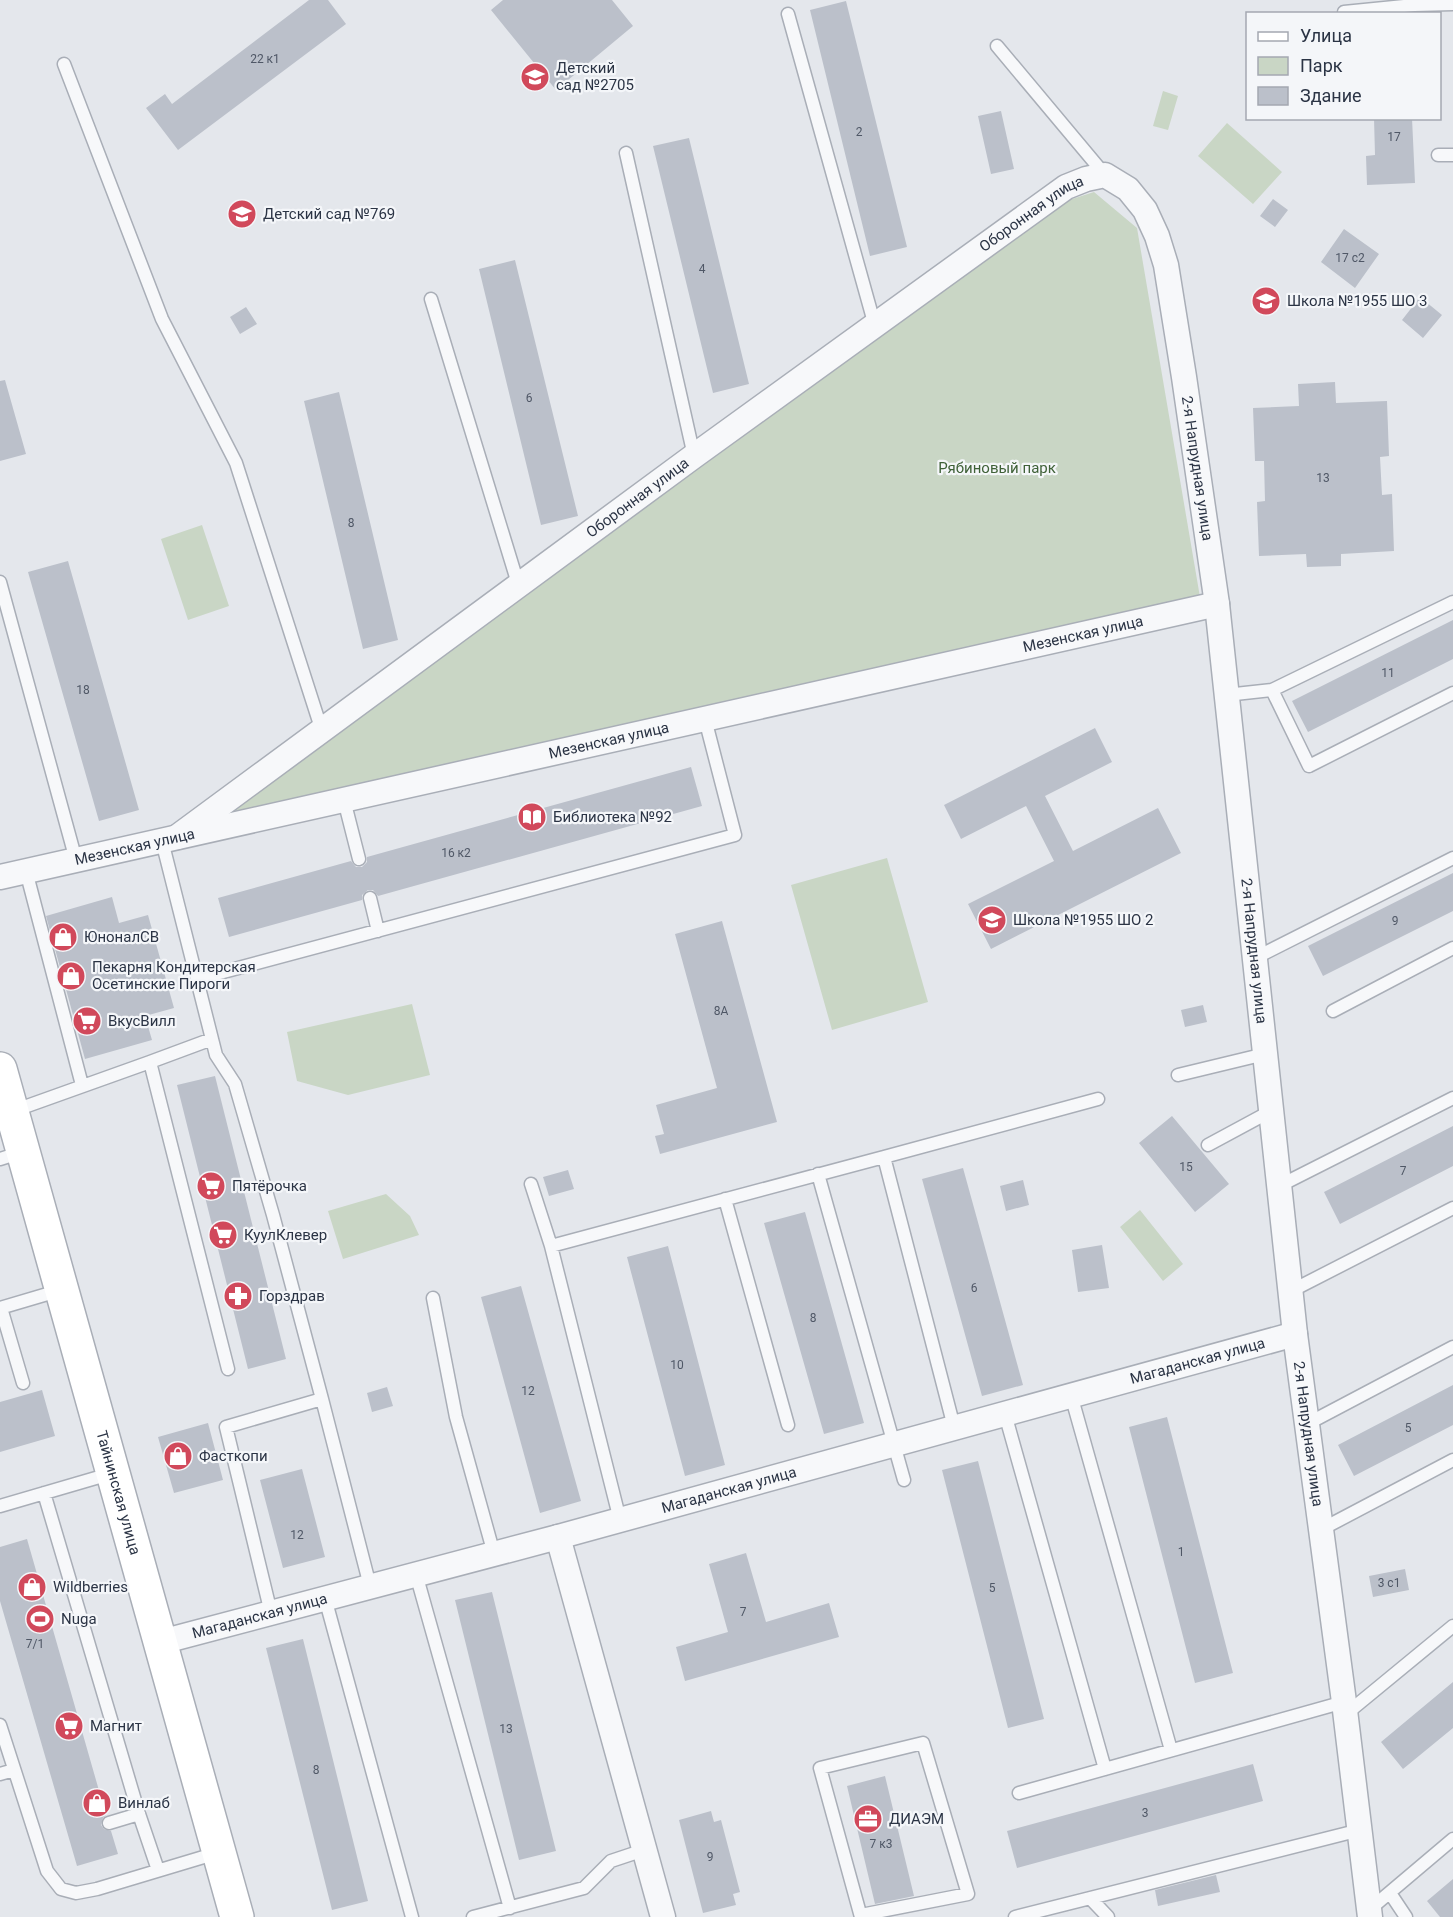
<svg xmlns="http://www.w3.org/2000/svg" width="1453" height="1917" viewBox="0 0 1453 1917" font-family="Roboto,sans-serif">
<rect width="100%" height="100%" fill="#e4e7ec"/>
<path fill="#c9d6c5" d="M1163 91 1178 96 1168 130 1153 126Z
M1227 123 1282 172 1253 204 1198 156Z
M1094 192 1137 228 1201 603 208 825 1066 201Z
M202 525 229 606 188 620 161 539Z
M887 858 928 1002 832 1030 791 885Z
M412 1004 430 1075 348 1095 297 1081 287 1032Z
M386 1194 410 1216 419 1235 343 1259 328 1211Z
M1140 1210 1183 1264 1163 1281 1120 1227Z"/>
<path fill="#bbc0ca" d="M309 0H328L346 24 178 150 146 108 165 94 172 104Z
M503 0H612L633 26 556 90 491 10Z
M846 1 907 247 870 256 810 10Z
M1001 111 1014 169 991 174 978 116Z
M1374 118H1412L1415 183 1367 185 1366 156 1375 155Z
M689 138 749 384 713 393 653 146Z
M1273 199 1288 210 1275 227 1260 216Z
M1344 229 1379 254 1355 288 1321 262Z
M515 260 578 516 541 525 479 269Z
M1420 297 1442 315 1423 338 1402 320Z
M246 307 257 324 240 334 230 317Z
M5 380 26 454 0 461V381Z
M1335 382 1336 403 1387 401 1389 456 1380 457 1382 495 1392 494 1394 551 1341 554V566L1307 567 1306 554 1259 556 1257 502 1265 501 1264 461H1255L1253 408 1299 406 1298 384Z
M339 392 398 640 363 649 304 401Z
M68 561 139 810 99 821 28 572Z
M1453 620V659L1308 732 1292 701Z
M1095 728 1112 762 1045 796 1073 851 1158 808 1181 853 991 949 968 904 1054 861 1026 806 961 839 944 805Z
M691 767 702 806 378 896 373 890H368L362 895V900L229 937 218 898 351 861 356 867H362L367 862V857Z
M1453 873V911L1323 976 1308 946Z
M112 897 119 923 148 915 174 1008 145 1016 152 1040 85 1059 46 916Z
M722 921 777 1122 660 1154 655 1136 664 1134 656 1105 717 1088 675 934Z
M1203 1005 1207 1022 1185 1027 1181 1010Z
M215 1076 286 1359 248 1369 177 1085Z
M1172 1116 1229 1184 1195 1212 1139 1143Z
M1453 1126V1166L1340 1224 1324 1192Z
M963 1168 1023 1385 982 1396 922 1179Z
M568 1170 574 1189 549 1196 543 1177Z
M1023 1180 1029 1205 1006 1211 1000 1186Z
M805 1212 864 1423 824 1434 764 1223Z
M1102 1245 1109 1288 1078 1292 1072 1250Z
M668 1246 725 1465 685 1476 627 1257Z
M521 1286 581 1501 540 1513 481 1297Z
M1453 1385V1425L1354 1476 1338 1445Z
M387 1387 393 1406 372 1412 367 1393Z
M42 1390 55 1436 0 1452V1402Z
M1167 1417 1233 1673 1195 1683 1129 1427Z
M208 1423 223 1480 174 1493 158 1437Z
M978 1461 1044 1719 1008 1728 942 1470Z
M302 1469 325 1557 283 1568 260 1480Z
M27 1539 106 1815 103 1818 101 1825 104 1829 111 1831 118 1854 77 1866 0 1601V1547Z
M746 1553 766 1622 829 1603 839 1637 685 1681 676 1647 728 1632 709 1564Z
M1405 1569 1409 1590 1373 1597 1369 1576Z
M492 1592 556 1851 519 1860 455 1600Z
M303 1639 368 1901 332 1910 266 1648Z
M1453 1682V1728L1403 1769 1381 1742Z
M1253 1764 1263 1801 1017 1868 1007 1831Z
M885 1776 914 1896 875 1904 847 1786Z
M711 1811 714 1822 721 1820 740 1892 733 1894 736 1905 703 1913 679 1820Z
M1216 1875 1220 1892 1158 1906 1155 1890Z
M1453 1879V1917H1440L1427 1901Z"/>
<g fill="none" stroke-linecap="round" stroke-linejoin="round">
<g stroke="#a9aeb7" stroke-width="15">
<path id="service" d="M1344 12 1414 5 1453 4
M788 14 875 326
M997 46 1105 175
M64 64 162 319 236 463 322 731
M626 153 694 456
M1438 155H1453
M431 299 519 587
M0 582 76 860
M1272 690 1309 766 1453 693
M1226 695 1272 690 1453 602
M344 800 359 859
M162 841 216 1055 235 1084 273 1215 322 1399
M26 871 82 1085
M370 898 378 931
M1255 958 1453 858
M197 979 735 835 705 719
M1333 1011 1453 948
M212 1039 150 1062 228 1369
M1178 1075 1265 1054
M13 1111 150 1062
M1208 1145 1271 1111
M0 1159 22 1152
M818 1174 904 1480
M531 1184 551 1246 620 1520
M1279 1186 1453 1098
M725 1199 788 1425
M551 1246 884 1157
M1291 1291 1453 1208
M433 1298 456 1417 494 1554
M0 1308 61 1290
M1 1308 23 1383
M1071 1395 1171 1750
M1005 1414 1105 1769
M1307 1424 1453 1347
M954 1427 884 1157 1098 1099
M44 1493 139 1814 158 1870
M0 1506 113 1473
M1322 1529 1453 1460
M416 1574 510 1908
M325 1598 412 1917
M271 1613 226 1427 322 1399 370 1586
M1346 1714 1453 1626
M0 1725 47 1871 61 1889 76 1893 97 1889 217 1853
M0 1774 14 1770
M1019 1793 1344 1702
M109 1823 139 1814
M1390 1893 1406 1917
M1090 1898 1108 1917
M1369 1910 1453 1839
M861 1915 968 1894 923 1743 820 1768 861 1917
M473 1917 584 1888 611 1861 644 1850
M1015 1917 1360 1830"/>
</g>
<g stroke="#a9aeb7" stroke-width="27">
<g id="minor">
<path id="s1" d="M177 837 694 456 1066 187 1086 179 1105 175 1128 189 1145 210 1157 236 1166 265 1184 377 1217 604 1295 1334 1344 1702 1370 1917"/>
<path id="s2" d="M0 877 1217 604"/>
<path d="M558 1537 663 1917"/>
<path id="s3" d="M161 1642 558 1537 1295 1334"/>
</g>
</g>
<g stroke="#a9aeb7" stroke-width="36">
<g id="secondary">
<path id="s4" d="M0 1069 237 1917"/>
</g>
</g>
<use href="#service" stroke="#f7f8fa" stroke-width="12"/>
<use href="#minor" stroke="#f7f8fa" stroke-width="24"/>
<use href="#secondary" stroke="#fff" stroke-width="33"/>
</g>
<defs>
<g id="school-disc" transform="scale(1.5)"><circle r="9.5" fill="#d1495b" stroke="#f4f6f9"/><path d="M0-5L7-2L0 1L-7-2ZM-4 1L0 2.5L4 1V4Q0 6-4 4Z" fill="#fff"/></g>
<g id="library-disc" transform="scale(1.5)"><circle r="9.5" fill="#d1495b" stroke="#f4f6f9"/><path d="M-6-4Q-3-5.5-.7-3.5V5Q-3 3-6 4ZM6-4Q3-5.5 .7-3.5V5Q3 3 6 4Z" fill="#fff"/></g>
<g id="shop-disc" transform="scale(1.5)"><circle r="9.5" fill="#d1495b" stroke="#f4f6f9"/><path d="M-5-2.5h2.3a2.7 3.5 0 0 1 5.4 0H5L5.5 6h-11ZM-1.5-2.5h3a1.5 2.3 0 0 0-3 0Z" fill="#fff"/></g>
<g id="supermarket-disc" transform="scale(1.5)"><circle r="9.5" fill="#d1495b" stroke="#f4f6f9"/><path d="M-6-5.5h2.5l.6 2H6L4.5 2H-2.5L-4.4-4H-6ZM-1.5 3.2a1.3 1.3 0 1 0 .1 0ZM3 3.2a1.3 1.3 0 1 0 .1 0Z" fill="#fff"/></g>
<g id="pharmacy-disc" transform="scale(1.5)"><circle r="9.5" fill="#d1495b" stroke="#f4f6f9"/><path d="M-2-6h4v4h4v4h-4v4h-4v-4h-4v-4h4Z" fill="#fff"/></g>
<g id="stadium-disc" transform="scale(1.5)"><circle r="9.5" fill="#d1495b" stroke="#f4f6f9"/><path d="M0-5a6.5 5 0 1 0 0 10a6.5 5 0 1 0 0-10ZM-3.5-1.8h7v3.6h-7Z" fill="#fff"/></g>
<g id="office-disc" transform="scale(1.5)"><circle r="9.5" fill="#d1495b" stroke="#f4f6f9"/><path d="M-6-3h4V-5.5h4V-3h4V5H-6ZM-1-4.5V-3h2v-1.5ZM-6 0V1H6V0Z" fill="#fff"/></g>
</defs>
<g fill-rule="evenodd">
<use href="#school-disc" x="535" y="77"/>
<use href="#school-disc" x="242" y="214"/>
<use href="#school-disc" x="1266" y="301"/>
<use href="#library-disc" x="532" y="817"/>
<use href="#school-disc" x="992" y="920"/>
<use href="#shop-disc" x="63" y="937"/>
<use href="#shop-disc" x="71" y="976"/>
<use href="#supermarket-disc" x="87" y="1021"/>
<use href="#supermarket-disc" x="211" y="1186"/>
<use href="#supermarket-disc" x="223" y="1235"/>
<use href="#pharmacy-disc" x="238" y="1296"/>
<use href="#shop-disc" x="178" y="1456"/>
<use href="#shop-disc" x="32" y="1587"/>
<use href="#stadium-disc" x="40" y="1619"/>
<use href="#supermarket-disc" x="69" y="1726"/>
<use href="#shop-disc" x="97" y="1803"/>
<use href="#office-disc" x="868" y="1819"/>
</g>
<g text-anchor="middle" stroke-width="4.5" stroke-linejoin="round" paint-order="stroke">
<g font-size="12" fill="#4f5766">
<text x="265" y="63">22 к1</text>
<text x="859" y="136">2</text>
<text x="1394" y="141">17</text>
<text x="1350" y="262">17 с2</text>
<text x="702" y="273">4</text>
<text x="529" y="402">6</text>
<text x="1323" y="482">13</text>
<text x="351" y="527">8</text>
<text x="1388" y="677">11</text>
<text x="83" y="694">18</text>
<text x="456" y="857">16 к2</text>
<text x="1395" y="925">9</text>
<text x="721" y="1015">8А</text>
<text x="1186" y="1171">15</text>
<text x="1403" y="1175">7</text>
<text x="974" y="1292">6</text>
<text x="813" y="1322">8</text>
<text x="677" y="1369">10</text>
<text x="528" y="1395">12</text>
<text x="1408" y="1432">5</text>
<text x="297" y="1539">12</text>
<text x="1181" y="1556">1</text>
<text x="1389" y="1587">3 с1</text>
<text x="992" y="1592">5</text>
<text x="743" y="1616">7</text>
<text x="35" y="1648">7/1</text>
<text x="506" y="1733">13</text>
<text x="316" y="1774">8</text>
<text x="1145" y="1817">3</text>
<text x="881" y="1848">7 к3</text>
<text x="710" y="1861">9</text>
</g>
<g font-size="15" fill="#2b3445" stroke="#f4f6f9" text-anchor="start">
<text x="556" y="73">Детский<tspan x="556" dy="17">сад №2705</tspan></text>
<text x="263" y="219">Детский сад №769</text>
<text x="1287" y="306">Школа №1955 ШО 3</text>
<text x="553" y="822">Библиотека №92</text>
<text x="1013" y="925">Школа №1955 ШО 2</text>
<text x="84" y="942">ЮноналСВ</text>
<text x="92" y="972">Пекарня Кондитерская<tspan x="92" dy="17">Осетинские Пироги</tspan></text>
<text x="108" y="1026">ВкусВилл</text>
<text x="232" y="1191">Пятёрочка</text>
<text x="244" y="1240">КуулКлевер</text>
<text x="259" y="1301">Горздрав</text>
<text x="199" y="1461">Фасткопи</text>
<text x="53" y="1592">Wildberries</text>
<text x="61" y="1624">Nuga</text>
<text x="90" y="1731">Магнит</text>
<text x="118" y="1808">Винлаб</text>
<text x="889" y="1824">ДИАЭМ</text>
</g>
<g font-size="15" fill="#2b3445" stroke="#f4f6f9">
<text dy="5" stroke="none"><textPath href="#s1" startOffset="1058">Оборонная улица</textPath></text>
<text dy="5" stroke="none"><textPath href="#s1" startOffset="1461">2-я Напрудная улица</textPath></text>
<text dy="5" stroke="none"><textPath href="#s1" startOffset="572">Оборонная улица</textPath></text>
<text dy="5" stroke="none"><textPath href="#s2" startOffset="1110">Мезенская улица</textPath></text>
<text dy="5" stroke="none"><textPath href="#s2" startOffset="624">Мезенская улица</textPath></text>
<text dy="5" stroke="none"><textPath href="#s2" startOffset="138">Мезенская улица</textPath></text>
<text dy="5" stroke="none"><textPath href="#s1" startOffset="1947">2-я Напрудная улица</textPath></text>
<text dy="5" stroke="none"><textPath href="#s3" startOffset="1074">Магаданская улица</textPath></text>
<text dy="5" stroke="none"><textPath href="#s1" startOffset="2433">2-я Напрудная улица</textPath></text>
<text dy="5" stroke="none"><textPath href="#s3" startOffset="588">Магаданская улица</textPath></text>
<text dy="5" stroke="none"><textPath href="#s4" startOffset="440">Тайнинская улица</textPath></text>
<text dy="5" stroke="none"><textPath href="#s3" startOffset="102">Магаданская улица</textPath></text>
</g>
<g font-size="15" fill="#3f6138" stroke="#f4f6f9">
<text x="997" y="473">Рябиновый парк</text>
</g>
</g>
<rect x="1246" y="12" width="195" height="108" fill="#f4f6f9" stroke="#a4a8b1" stroke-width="1.5"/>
<rect x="1258" y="32" width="30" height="9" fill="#ffffff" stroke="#a4a8b1" stroke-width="1.5"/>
<text x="1300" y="42" font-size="18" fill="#2b3445">Улица</text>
<rect x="1258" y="57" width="30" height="18" fill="#c9d6c5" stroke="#a4a8b1" stroke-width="1.5"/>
<text x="1300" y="72" font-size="18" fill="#2b3445">Парк</text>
<rect x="1258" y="87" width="30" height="18" fill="#bbc0ca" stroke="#a4a8b1" stroke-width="1.5"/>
<text x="1300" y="102" font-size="18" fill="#2b3445">Здание</text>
</svg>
